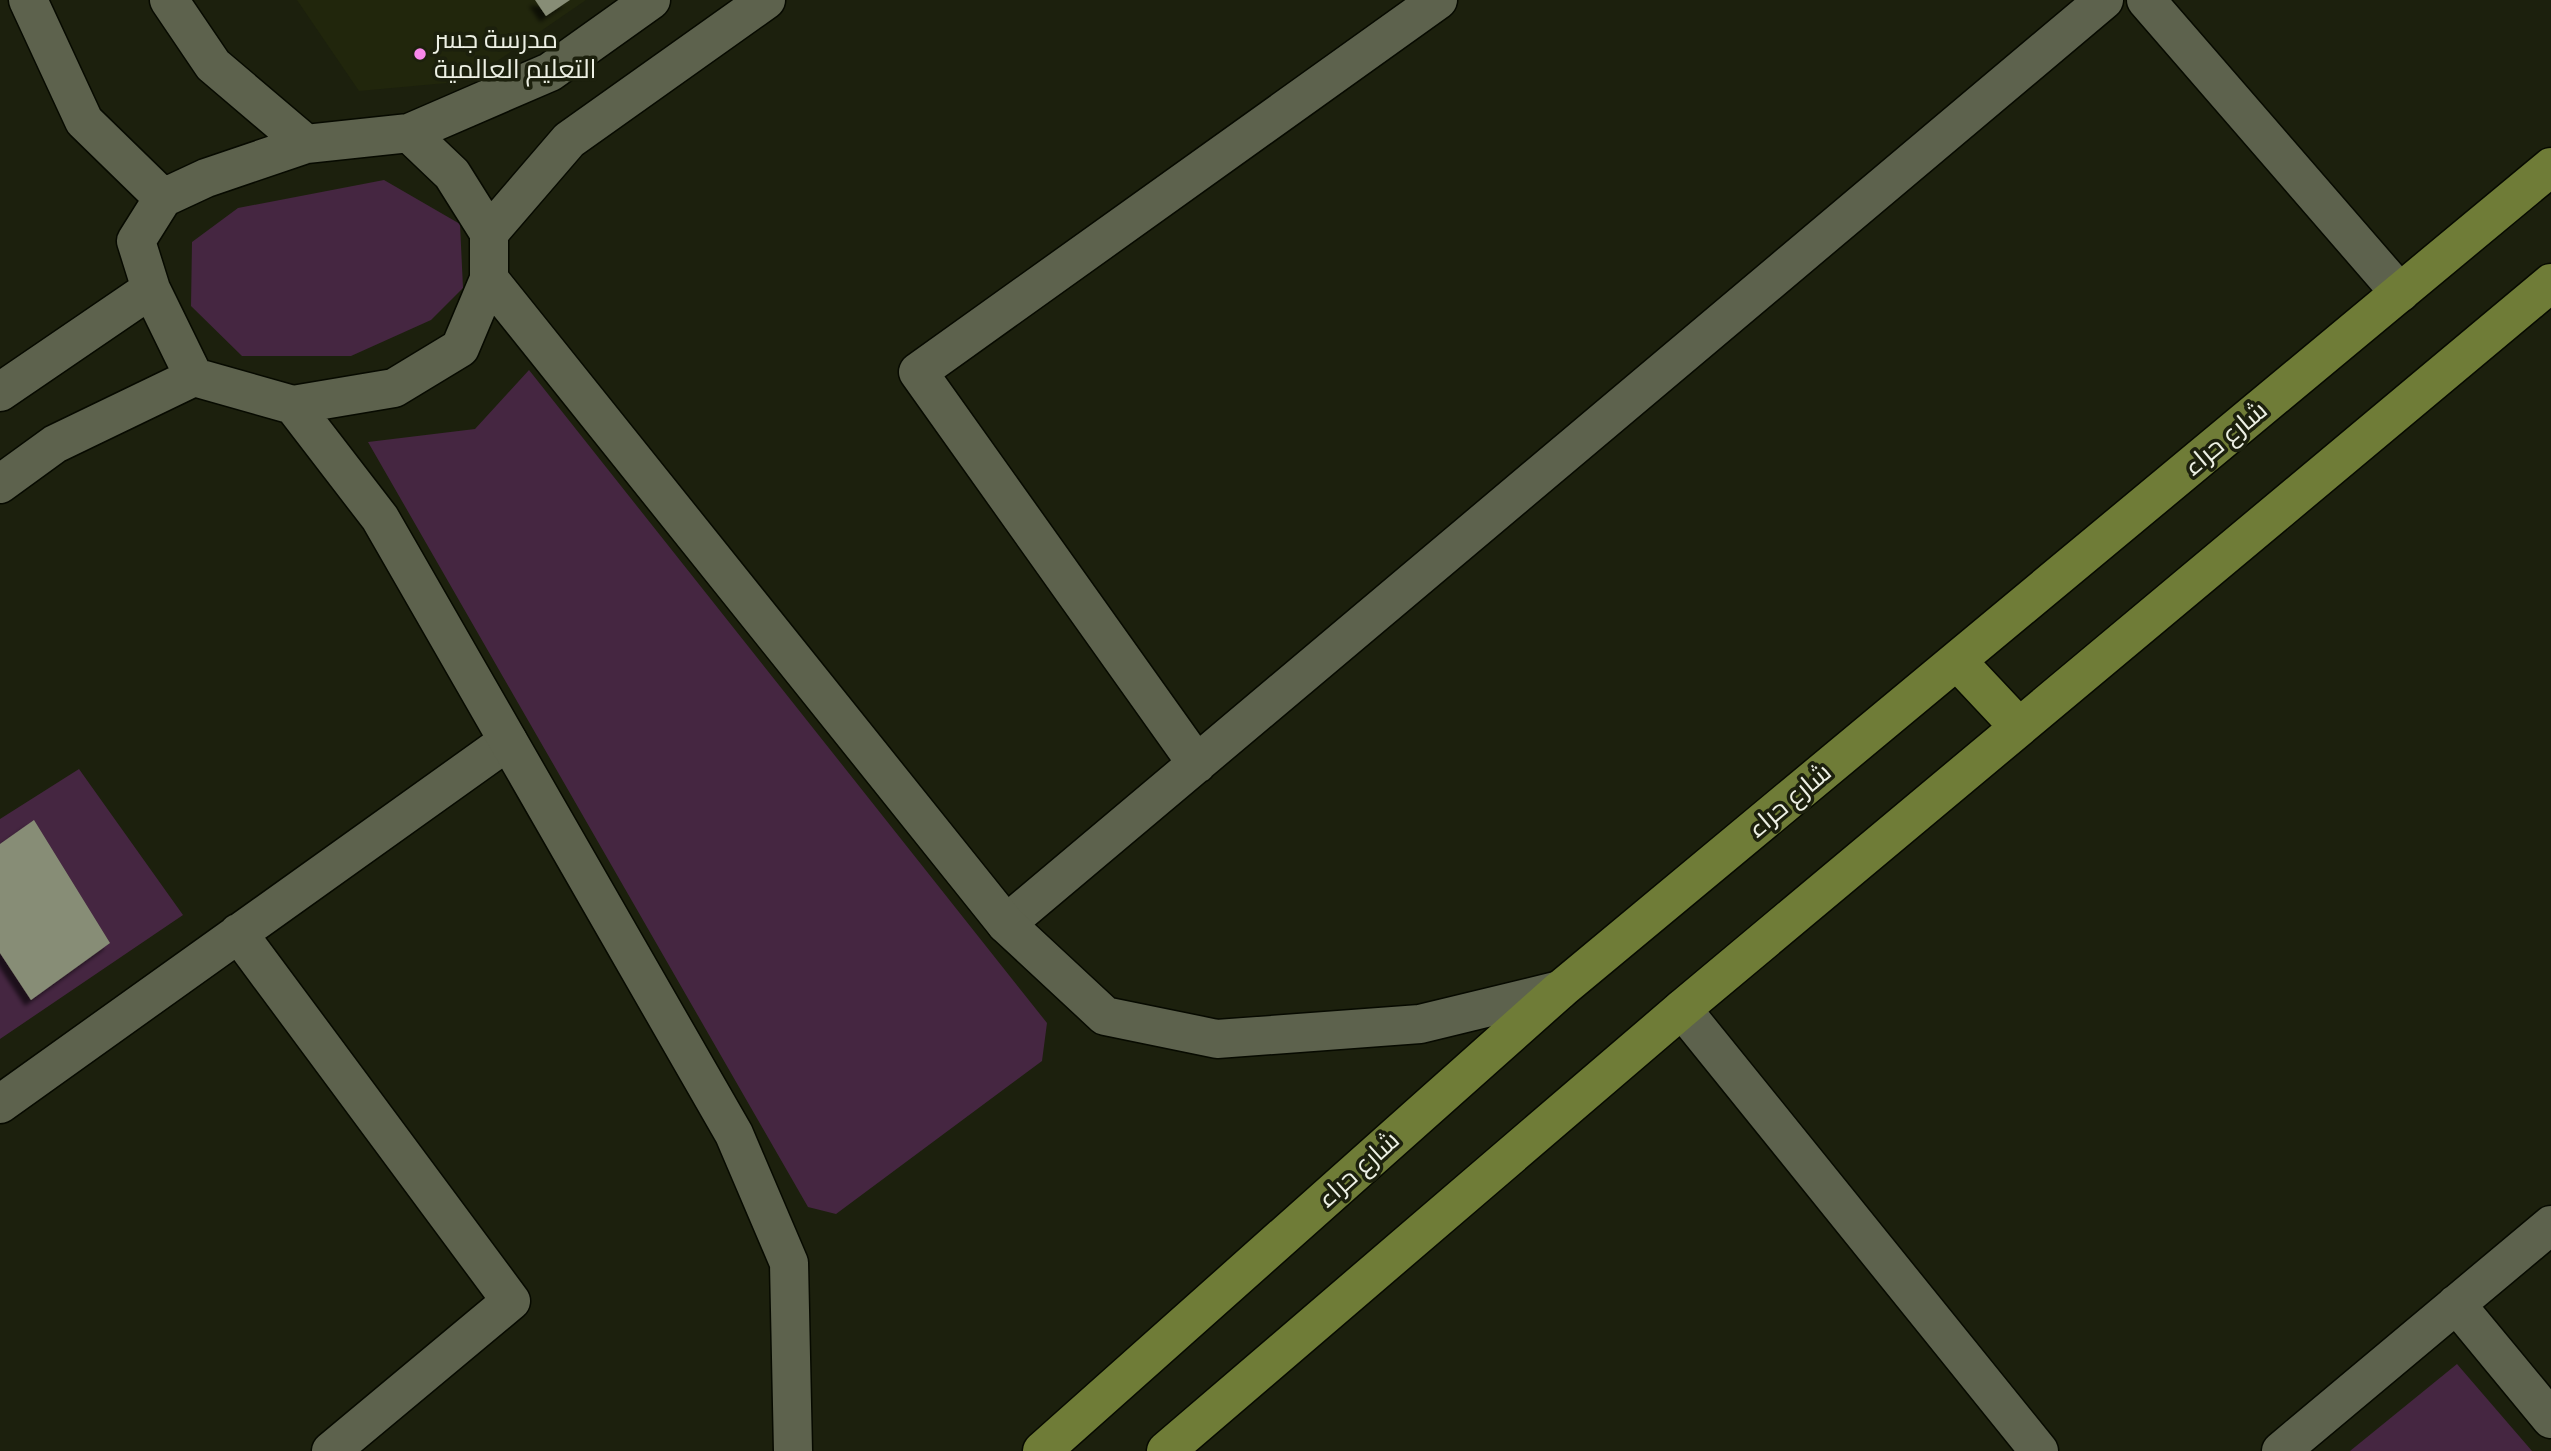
<svg xmlns="http://www.w3.org/2000/svg" width="2551" height="1451" viewBox="0 0 2551 1451" font-family="'Exo 2',Cairo,sans-serif">
<defs>
<filter id="shadow"><feDropShadow dx="-6" dy="6" stdDeviation="2" flood-color="#0009"/></filter>
</defs>
<rect width="100%" height="100%" fill="#1c200d"/>
<path fill="#21260c" d="M297 0H586L468 81 359 91Z"/>
<path fill="#452641" d="M384 180 460 224 463 288 431 320 351 356H242L191 306 192 242 238 208Z
M529 370 1047 1023 1042 1061 836 1214 808 1207 368 442 475 429Z
M79 769 183 915 0 1039V819Z
M2457 1364 2532 1451H2350Z"/>
<path fill="#878d76" filter="url(#shadow)" d="M535 0H570L546 16Z
M34 820 110 943 31 1000 0 953V844Z"/>
<g fill="none" stroke-linecap="round" stroke-linejoin="round">
<g stroke="#070a00" stroke-width="41">
<path id="street" d="M2146 0 2400 293
M1197 764 918 372 1438 0
M1006 924 2104 0
M238 933 511 1301 331 1451
M1682 1009 2039 1451
M0 1104 508 741
M2456 1304 2551 1419
M2281 1451 2551 1225"/>
</g>
<g stroke="#070a00" stroke-width="41">
<path id="secondary" d="M28 0 84 121 163 198
M169 0 213 65 306 144
M409 133 452 174 489 233V279L460 348 394 388 293 405 194 377 151 289 136 241 163 198 206 178 306 144Z
M409 133 550 72 651 0
M489 233 569 140 766 0
M489 279 1006 924 1105 1016 1217 1039 1420 1024 1560 990
M0 392 151 289
M293 405 380 518 734 1134 789 1263 793 1451
M0 484 55 444 194 377"/>
</g>
<g stroke="#070a00" stroke-width="41">
<path id="primary" d="M1957 661 2019 727
M1042 1451 1560 990 2551 167
M1166 1451 1682 1009 2551 283"/>
</g>
<use href="#street" stroke="#5d624d" stroke-width="38"/>
<use href="#secondary" stroke="#5d624d" stroke-width="38"/>
<use href="#primary" stroke="#6f7c37" stroke-width="38"/>
</g>
<circle fill="#f888ea" stroke="#1c200d" stroke-width="2.5" cx="420" cy="54" r="7"/>
<g text-anchor="middle" stroke-width="7" stroke-linejoin="round" paint-order="stroke">
<g font-size="26" fill="#edf0e4" stroke="#1c200d" text-anchor="start">
<text x="434" y="48">مدرسة جسر<tspan x="434" dy="30">التعليم العالمية</tspan></text>
</g>
<g font-size="26" fill="#edf0e4" stroke="#1c200d">
<text transform="translate(2225 438) rotate(-40)" y="9">شارع حراء</text>
<text transform="translate(1789 800) rotate(-40)" y="9">شارع حراء</text>
<text transform="translate(1358 1169) rotate(-42)" y="9">شارع حراء</text>
</g>
</g>
</svg>
